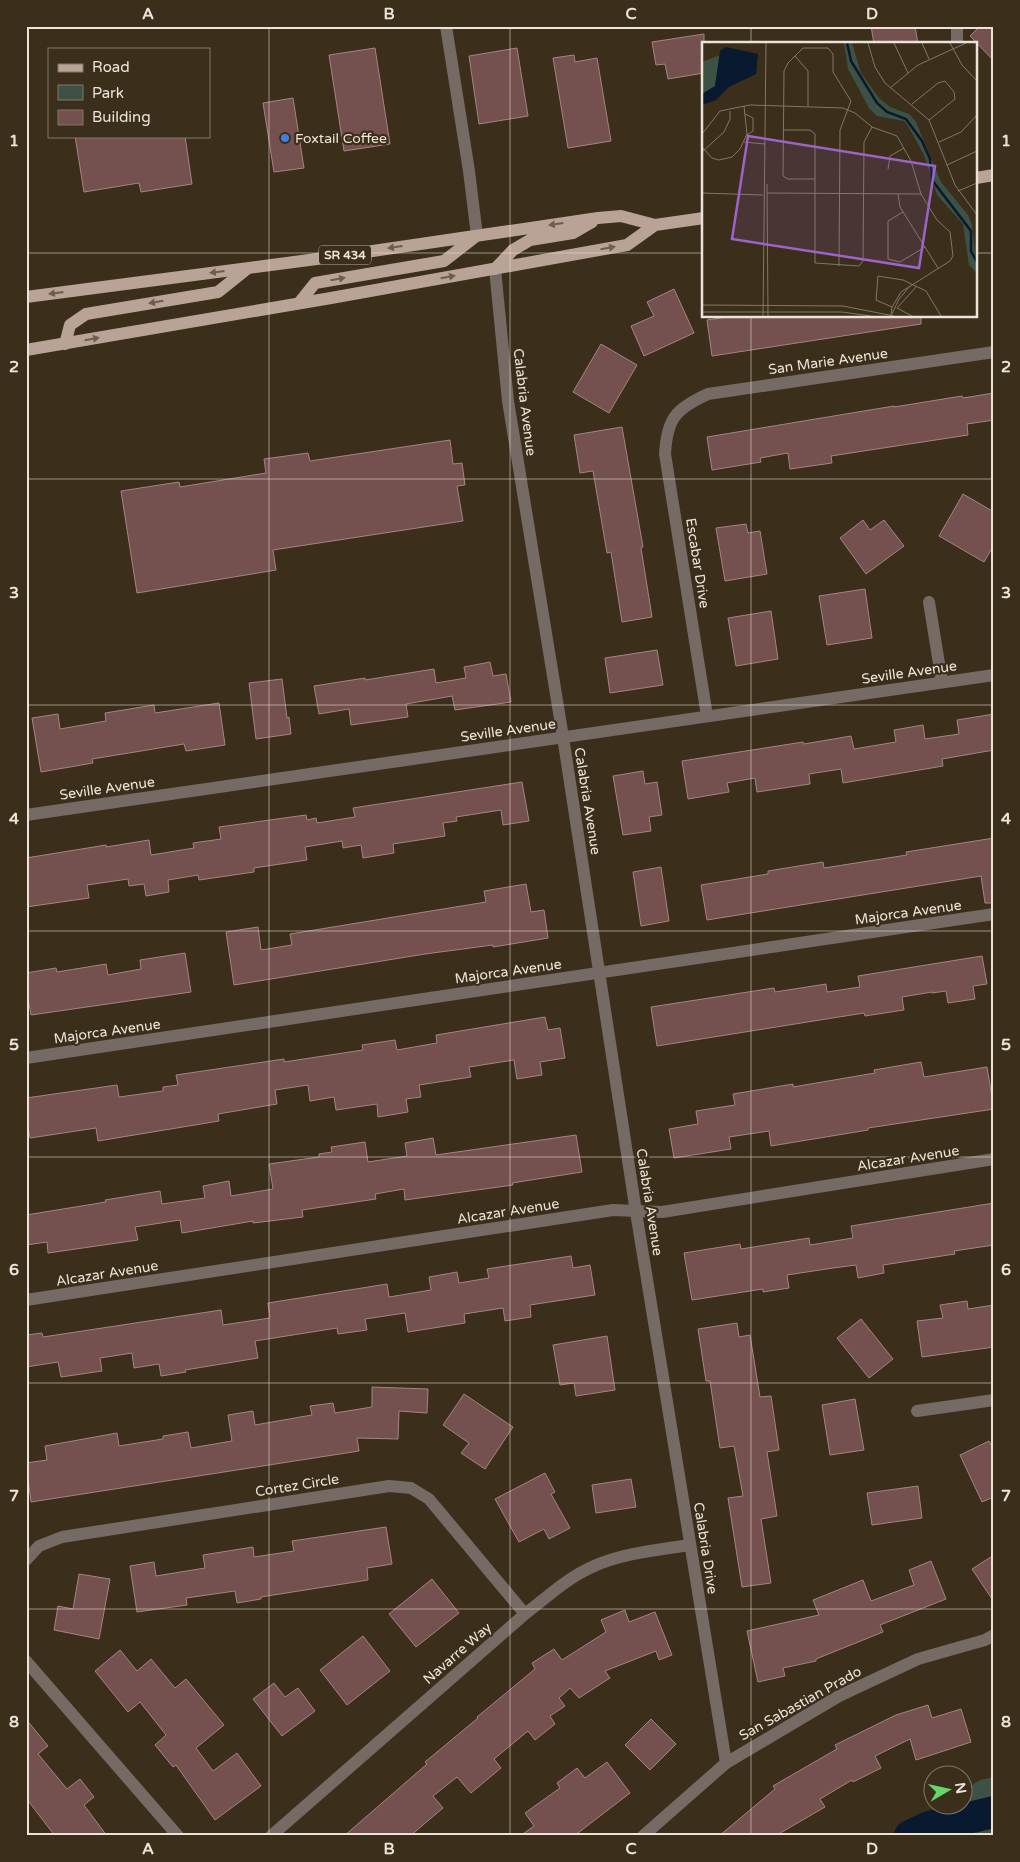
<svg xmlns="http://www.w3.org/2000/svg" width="1020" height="1862" viewBox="0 0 1020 1862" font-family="'Varela Round',sans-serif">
<rect width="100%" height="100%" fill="#3b2e1b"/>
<path fill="#3d5245" d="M994 1777V1836H891L940 1805 962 1804 963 1791 980 1780Z"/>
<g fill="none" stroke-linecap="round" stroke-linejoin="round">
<path stroke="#09192f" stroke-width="32" d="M910 1836 929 1827 994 1812"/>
</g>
<path fill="#74504e" stroke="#a38583" d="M871 26H915L918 44H874Z
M980 26H994V61L970 36Z
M704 34V73L668 79 665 64 656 65 652 42Z
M375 48 390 144 344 151 329 55Z
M517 48 528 116 479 124 469 56Z
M574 55 575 62 597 58 611 141 568 148 553 58Z
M293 98 304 168 274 172 263 103Z
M75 136H185L192 184 141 192 139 183 84 192Z
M674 289 694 333 644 356 631 326 654 316 647 302Z
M734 316H921V324L712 356 707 320Z
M601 344 637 365 609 413 573 392Z
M994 393V420L967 424 968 435 831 456 832 463 790 469 788 453 760 458 761 462 712 470 707 437 894 406V407L962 396 963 398Z
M622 427 643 547 641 548 652 617 622 622 611 552 607 553 593 471 580 473 574 435Z
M450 440 453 464 462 463 465 485 457 486 463 521 273 550 276 570 137 593 121 491 179 482 180 487 266 473 264 459 308 453 310 461Z
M963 494 994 512V545L984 562 939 536Z
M863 520 870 530 884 520 904 546 866 574 840 538Z
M746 524 748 533 760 531 767 574 725 581 716 528Z
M865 589 872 638 827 645 819 596Z
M771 611 778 659 736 666 728 618Z
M657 650 663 685 610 693 605 658Z
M490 662 493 676 506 674 511 702 455 710 452 696 406 704 408 717 351 725 349 709 319 714 314 686 365 678V680L434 669 436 683 466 678 464 667Z
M282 679 287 718 289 717 291 734 256 739 249 683Z
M219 703 225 745 186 751 184 744 92 759 93 763 41 772 32 718 58 714 60 729 106 721 105 713 154 705 155 713Z
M994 714V750L942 759 943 766 843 783 841 769 809 774 810 784 757 792 755 778 727 783 729 792 688 799 682 761 803 742 804 744 851 736 854 749 896 742 894 730 923 725 925 739 959 734 957 720Z
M643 771 645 784 657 782 662 815 649 817 651 831 623 835 613 776Z
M522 782 529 821 503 825 501 810 456 817 457 821 443 823 445 836 393 844 394 853 363 858 361 845 343 848 342 841 305 847 307 860 254 868V872L199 880 198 875 168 880 169 892 146 896 144 884 129 886 128 879 87 885 89 898 26 907V858L106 845V847L149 840 151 855 194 848 193 843 221 839 219 827 306 815 307 820 316 818 317 823 355 817 353 808Z
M994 838V903H985L981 876 707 920 701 885 768 874V871L823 862 824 868 907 855 906 852Z
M661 867 669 921 641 926 633 872Z
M526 884 531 912 544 910 548 938 493 947V945L425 954 234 985 226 932 258 927 261 950 292 945 290 934 486 902 484 891Z
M185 953 191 992 31 1015 26 987V973L56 968 57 972 106 964 108 975 141 969 140 960Z
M982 956 987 984 973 986 975 999 948 1003 946 991 932 993V992L902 997 904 1010 865 1016 864 1013 657 1046 651 1007 774 988 775 992 826 984 827 992 860 987 858 976Z
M545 1017 548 1030 560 1028 565 1058 540 1062 542 1075 517 1079 514 1060 469 1067 471 1077 419 1085 421 1097 406 1099 408 1112 378 1117 377 1104 336 1110 334 1097 310 1101 308 1085 275 1090 277 1104 218 1114 219 1121 98 1141 96 1128 30 1138 26 1114V1098L117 1085 119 1097 163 1091V1087L178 1085 176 1075 284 1059V1062L363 1050 362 1045 395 1040 397 1050 437 1043 436 1035Z
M921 1062 924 1077 987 1067 994 1109 868 1128V1130L771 1146 769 1131 729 1137 731 1149 674 1158 669 1129 698 1124 696 1111 735 1105 733 1094 793 1084V1087L875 1073 874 1070Z
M576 1135 582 1172 512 1183 513 1185 405 1200 404 1189 375 1194 376 1199 302 1210 303 1217 253 1223V1221L182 1233 180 1220 135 1227 138 1240 48 1253 47 1242 26 1245V1215L106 1202 105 1200 160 1191 162 1204 205 1198 203 1186 229 1181 231 1196 273 1189 269 1164 319 1157V1154L332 1152 331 1147 365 1142 368 1162 407 1156 405 1143 433 1138 436 1155Z
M994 1203V1245L954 1251 955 1254 883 1265 884 1273 858 1278 856 1265 833 1268 787 1275 789 1288 763 1292V1289L692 1300 684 1253 740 1244 741 1249 809 1238 810 1245 853 1238 851 1226Z
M571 1256 573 1268 590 1265 595 1295 530 1305 531 1317 505 1321 503 1308 464 1314 465 1323 408 1332 405 1313 365 1319 367 1330 338 1334 337 1328 255 1341 258 1358 185 1370 186 1372 161 1376 159 1364 134 1368 132 1353 100 1358 102 1371 61 1377 58 1362 26 1367V1335L42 1333 43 1337 221 1310 223 1325 270 1318 268 1303 387 1284 389 1297 431 1290 429 1277 457 1272 459 1283 489 1278 487 1269Z
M967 1301 968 1309 994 1305V1347L922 1357 917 1321 943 1318 940 1305Z
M861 1319 893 1359 869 1378 837 1338Z
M737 1323 739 1337 750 1335 760 1397 771 1396 779 1450 767 1452 777 1516 761 1519 771 1583 742 1587 728 1498 743 1496 736 1457 734 1446 720 1448 710 1381H706L698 1329Z
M607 1336 615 1390 576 1396 574 1383 560 1385 553 1345Z
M372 1387 428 1389 427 1413 399 1411 398 1439 357 1438 359 1451 31 1502 26 1463 47 1460 45 1446 117 1433 119 1446 163 1439V1436L188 1432 191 1448 232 1441 228 1415 253 1411 255 1425 312 1415 310 1406 333 1403 335 1413 372 1407Z
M464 1394 513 1427 485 1469 461 1453 469 1443 443 1425Z
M855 1399 864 1450 830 1455 822 1405Z
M989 1441 994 1450V1497L982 1502 960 1455Z
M545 1473 555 1492 551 1494 570 1528 549 1539 544 1529 519 1542 495 1499Z
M631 1479 636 1507 596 1513 592 1485Z
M918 1486 922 1518 872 1525 867 1493Z
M386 1527 392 1564 367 1568 368 1580 261 1597V1599L237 1603 235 1591 186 1598 187 1605 137 1612 130 1566 154 1562 156 1576 205 1568 203 1555 253 1547 254 1557 294 1551 292 1541Z
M994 1555V1602L972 1569Z
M931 1561 946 1599 880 1625 883 1632 816 1659V1661L783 1668 785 1676 758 1682 747 1631 819 1615 813 1600 863 1580 871 1601 914 1585 909 1570Z
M79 1574 110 1579 99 1639 54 1630 58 1606 73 1609Z
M432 1579 459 1613 416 1647 389 1614Z
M625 1610 629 1622 655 1612 672 1655 659 1660 656 1651 605 1671 610 1678 579 1698 570 1688 559 1698 565 1706 550 1716 555 1724 535 1740 528 1731 494 1759 501 1768 471 1793 457 1777 433 1796 443 1808 410 1836H344L427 1764 425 1762 478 1718 477 1717 535 1669 532 1663 554 1649 562 1660 606 1632 601 1620Z
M363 1636 390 1671 347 1705 320 1670Z
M120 1650 137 1671 151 1659 175 1688 186 1679 224 1725 196 1748 213 1771 237 1753 261 1786 215 1820 176 1765 173 1767 155 1745 166 1735 140 1702 128 1712 95 1671Z
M274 1683 285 1697 298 1688 315 1711 282 1736 253 1699Z
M928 1705 932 1718 961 1709 971 1742 916 1760 910 1739 875 1756 881 1768 853 1782 852 1780 820 1799 825 1807 775 1836H719L775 1789 773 1786 837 1749 835 1745 896 1715Z
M26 1719 48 1746 38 1754 67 1789 80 1779 94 1797 84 1805 107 1836H55L26 1798Z
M651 1719 676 1744 650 1770 625 1745Z
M607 1762 630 1793 574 1836H520L534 1826 525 1813 560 1788 557 1783 577 1768 585 1778Z"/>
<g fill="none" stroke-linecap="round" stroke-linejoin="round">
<path stroke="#756a64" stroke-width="12" d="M446 26 469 171 477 236
M957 26V44
M495 269 508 401 563 737 636 1212 726 1763
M929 602 942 682
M707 716 665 454C667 419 675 409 708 394L994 352
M26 815 994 675
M26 1058 994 914
M26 1300 613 1210 662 1212 994 1159
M917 1411 994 1400
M26 1560 39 1546 62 1537 389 1486 411 1488 429 1499 525 1614
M26 1661 178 1836
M271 1836 525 1614C546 1598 567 1578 592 1567 622 1553 658 1550 690 1545
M643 1836 726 1763 839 1696 918 1659 985 1640 994 1635"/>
<path stroke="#b9a397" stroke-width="12" d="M976 178 994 175
M495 269 513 250 530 240 573 233 592 222
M26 297 332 257 598 218 621 216 655 225 704 218
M299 303 315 283 444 261 475 237
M65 344 70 325 86 314 218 292 248 268
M26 350 331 298 627 245 655 225"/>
</g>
<defs><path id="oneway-solid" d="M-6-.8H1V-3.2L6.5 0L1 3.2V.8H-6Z" transform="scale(1.25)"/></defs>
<g fill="#6d5d4d">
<use href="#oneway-solid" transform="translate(556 224) rotate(172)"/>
<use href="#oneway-solid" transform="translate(395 247) rotate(172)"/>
<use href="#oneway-solid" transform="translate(608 248) rotate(-10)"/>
<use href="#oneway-solid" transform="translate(217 272) rotate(173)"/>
<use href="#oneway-solid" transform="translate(448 277) rotate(-10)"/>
<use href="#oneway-solid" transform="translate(338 279) rotate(-10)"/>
<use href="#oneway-solid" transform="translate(56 293) rotate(173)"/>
<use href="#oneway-solid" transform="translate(156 302) rotate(170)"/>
<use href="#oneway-solid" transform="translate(92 339) rotate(-10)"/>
</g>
<path fill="none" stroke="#ede4d9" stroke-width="1" stroke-opacity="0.55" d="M269 26V1836M510 26V1836M751 26V44M26 253H704M976 253H994M751 316V1836M26 479H994M26 705H994M26 931H994M26 1157H994M26 1383H994M26 1609H994"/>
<circle fill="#3f7fe0" stroke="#3b2e1b" stroke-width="2" cx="285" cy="138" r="5"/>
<g text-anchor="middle" stroke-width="4.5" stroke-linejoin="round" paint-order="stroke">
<rect fill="#3b2e1b" stroke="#b8ada0" stroke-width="1" x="319" y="245.5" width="52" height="19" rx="4"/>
<g font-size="12" font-weight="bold" fill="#ede4d9">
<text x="345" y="259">SR 434</text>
</g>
<g font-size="14" fill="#ede4d9" stroke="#3b2e1b" text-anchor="start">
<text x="295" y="143">Foxtail Coffee</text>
</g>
<g font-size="14" fill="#ede4d9" stroke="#3b2e1b">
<text transform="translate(828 361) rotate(-8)" y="5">San Marie Avenue</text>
<text transform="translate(525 402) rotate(83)" y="5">Calabria Avenue</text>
<text transform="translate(698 563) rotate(81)" y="5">Escabar Drive</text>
<text transform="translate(909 672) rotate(-8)" y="5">Seville Avenue</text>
<text transform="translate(508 730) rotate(-8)" y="5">Seville Avenue</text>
<text transform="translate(107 788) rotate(-8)" y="5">Seville Avenue</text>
<text transform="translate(588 801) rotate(81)" y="5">Calabria Avenue</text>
<text transform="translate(908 912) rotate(-8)" y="5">Majorca Avenue</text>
<text transform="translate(508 971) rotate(-8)" y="5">Majorca Avenue</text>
<text transform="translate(107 1031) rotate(-8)" y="5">Majorca Avenue</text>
<text transform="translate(908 1158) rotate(-9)" y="5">Alcazar Avenue</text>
<text transform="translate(650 1202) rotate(81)" y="5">Calabria Avenue</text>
<text transform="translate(508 1211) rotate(-9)" y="5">Alcazar Avenue</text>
<text transform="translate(107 1273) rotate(-9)" y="5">Alcazar Avenue</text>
<text transform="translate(297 1485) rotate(-9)" y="5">Cortez Circle</text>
<text transform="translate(706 1548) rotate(81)" y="5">Calabria Drive</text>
<text transform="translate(457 1653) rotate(-41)" y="5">Navarre Way</text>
<text transform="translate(800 1703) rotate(-29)" y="5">San Sabastian Prado</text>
</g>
</g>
<g transform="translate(702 42)">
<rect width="275" height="275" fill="#3b2e1b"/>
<path d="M142 1H150L159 31 177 56 188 65 207 72 214 80 239 140 266 173 270 183 275 231 267 223 261 182 235 153 222 113 206 84 202 79 175 74 167 66 146 27ZM18 13 13 44 0 52V20Z" fill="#3d5245"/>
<path d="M24 5 56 12 54 32 27 45 14 58 0 63V52L13 44 18 9Z" fill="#09192f"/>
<path fill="none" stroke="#09192f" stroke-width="2.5" d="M145 1 149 19 175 61 185 70 204 77 220 99 228 117 230 138 269 189V209L275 220"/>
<path fill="none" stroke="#827767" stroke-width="1" d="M166 1 173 25 183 41 227 78 253 143 275 173M192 1 206 31M220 1 227 17M248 1 260 23 275 39M93 14 106 29V64M188 46 216 23 264 1M210 62 236 41 243 39 252 50 253 57 227 78M43 72 51 76V89L45 93M81 88H108L113 92V221L157 224 161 219 162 100 170 85M0 92 18 69 48 63 141 66 153 71 170 85 195 94 209 119 219 152 235 178 248 190 251 214 248 219 199 250 190 265 189 273M42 100 63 102M237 100 259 90 275 73M0 105 10 116 17 118 30 115 38 107 45 92 42 64M0 110 22 90 28 77V69M245 123 275 109M186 127 188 114 202 106M113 137H86L81 134 82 29 86 21 101 6H126L131 12V30L149 59 138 88 137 224M65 142 66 274M256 149 275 141M0 151 61 153M65 151 219 152M196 152 198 165 236 226M201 170 186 179V217L198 220 223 205M0 263 141 264 192 274M190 265 174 258 176 234 201 238 224 249 239 274M0 270H140L169 274M190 272 197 257 208 244M61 274 64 1M210 274 195 266 214 245"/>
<path fill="#9d63c7" fill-opacity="0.15" stroke="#9d63c7" stroke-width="2.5" d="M46 94 233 124 217 226 30 197Z"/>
<rect width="275" height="275" fill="none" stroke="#ede4d9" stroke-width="2.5"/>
</g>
<rect width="1020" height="1862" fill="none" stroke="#3b2e1b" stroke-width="55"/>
<rect x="48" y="48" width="162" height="90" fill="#3b2e1b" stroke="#827767"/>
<rect x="58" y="64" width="25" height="8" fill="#b9a397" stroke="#827767"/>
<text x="92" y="72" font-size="15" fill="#ede4d9">Road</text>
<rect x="58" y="85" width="25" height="15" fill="#3d5245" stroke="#827767"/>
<text x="92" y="98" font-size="15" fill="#ede4d9">Park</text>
<rect x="58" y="110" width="25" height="15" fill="#74504e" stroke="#827767"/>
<text x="92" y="122" font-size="15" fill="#ede4d9">Building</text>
<g transform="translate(948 1790) rotate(81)"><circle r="24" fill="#3b2e1b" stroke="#827767"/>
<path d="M0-4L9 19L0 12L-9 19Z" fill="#66d466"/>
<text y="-8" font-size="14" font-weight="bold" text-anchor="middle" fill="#ede4d9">N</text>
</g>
<rect x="28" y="28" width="964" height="1806" fill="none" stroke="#ede4d9" stroke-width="2"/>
<g font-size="16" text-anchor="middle" font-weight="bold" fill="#ede4d9">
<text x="148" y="19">A</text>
<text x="389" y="19">B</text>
<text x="631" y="19">C</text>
<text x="872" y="19">D</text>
<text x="14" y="146">1</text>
<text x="1006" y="146">1</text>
<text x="14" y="372">2</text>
<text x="1006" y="372">2</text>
<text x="14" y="598">3</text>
<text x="1006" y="598">3</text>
<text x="14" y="824">4</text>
<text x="1006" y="824">4</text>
<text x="14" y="1050">5</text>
<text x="1006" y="1050">5</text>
<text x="14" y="1275">6</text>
<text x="1006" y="1275">6</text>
<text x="14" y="1501">7</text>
<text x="1006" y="1501">7</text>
<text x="14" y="1727">8</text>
<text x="1006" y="1727">8</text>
<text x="148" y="1854">A</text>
<text x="389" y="1854">B</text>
<text x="631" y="1854">C</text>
<text x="872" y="1854">D</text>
</g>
</svg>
